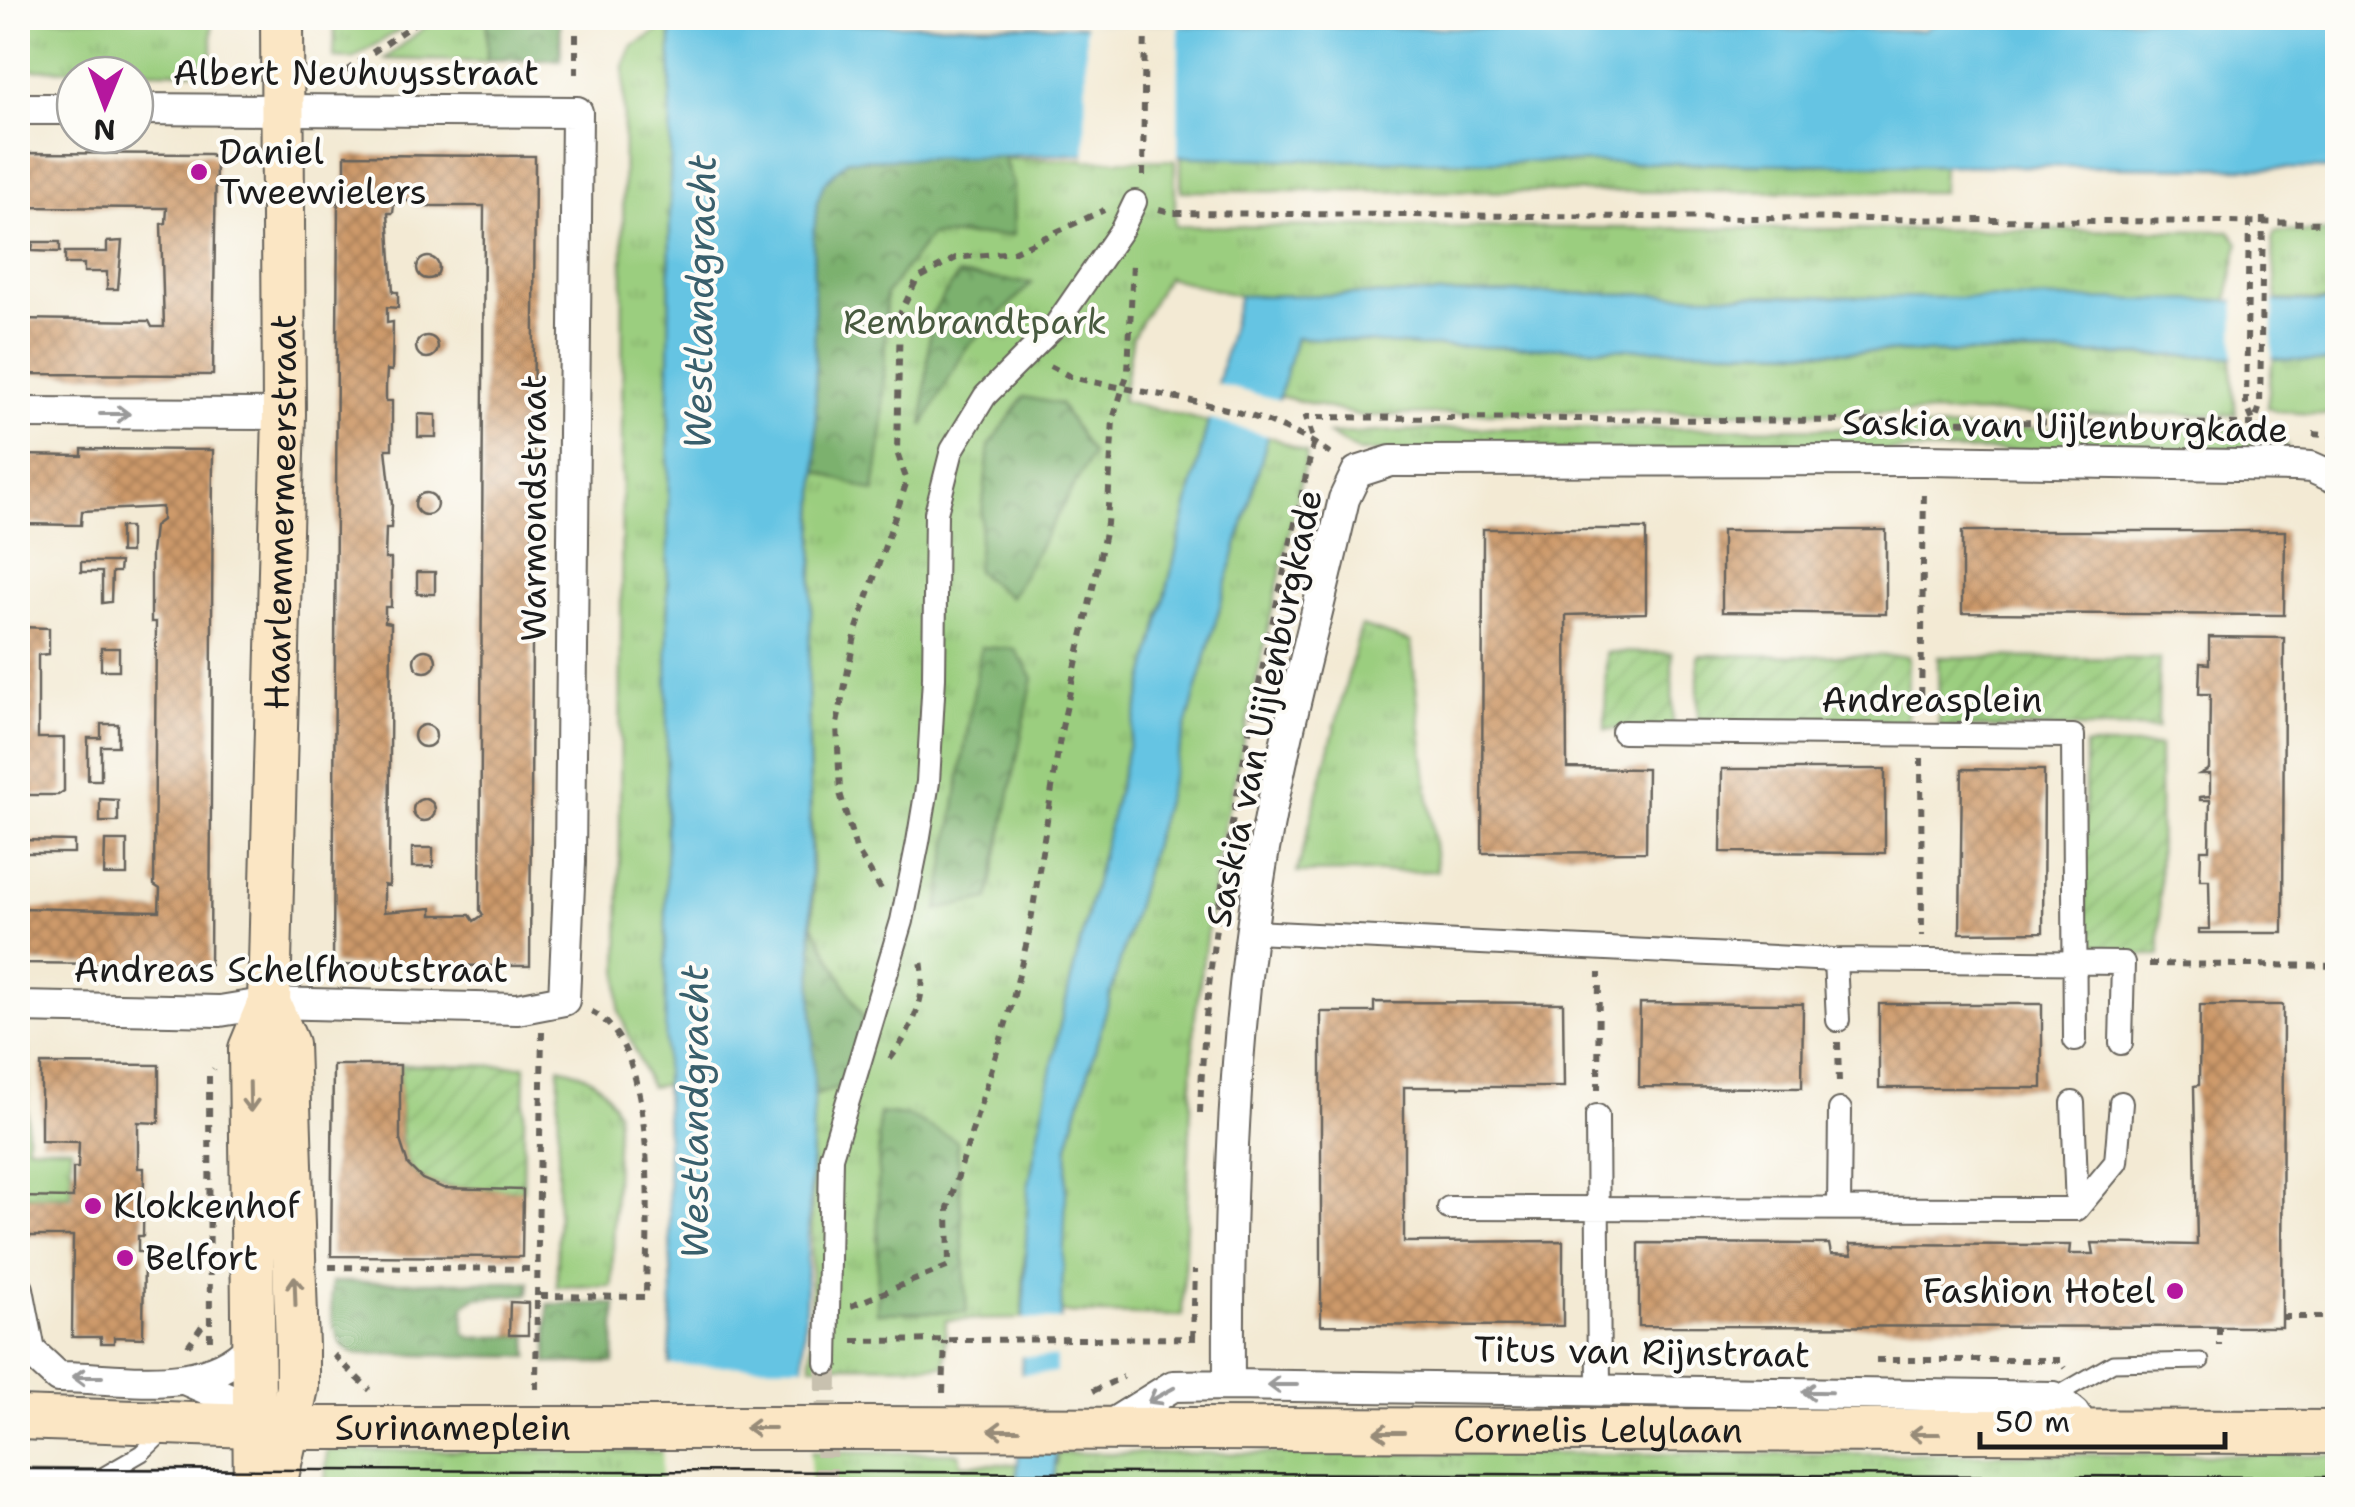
<svg xmlns="http://www.w3.org/2000/svg" width="2355" height="1507" viewBox="0 0 2355 1507" font-family="'Shantell Sans',sans-serif">
<defs>
<pattern id="grass-tufts" width="24" height="20" patternUnits="userSpaceOnUse" patternTransform="scale(2.5)"><rect width="24" height="20" fill="#9bce7f"/><path d="M3 7l-1-3M5 7V3M7 7l1-3M15 17l-1-3M17 17v-4M19 17l1-3" fill="none" stroke="#85b06d"/></pattern>
<pattern id="forest-crowns" width="20" height="18" patternUnits="userSpaceOnUse" patternTransform="scale(2.5)"><rect width="20" height="18" fill="#7cb16e"/><path d="M2 6a3 3 0 1 1 6 0M12 15a3 3 0 1 1 6 0" fill="none" stroke="#658f5a"/></pattern>
<pattern id="garden-furrows" width="10" height="10" patternUnits="userSpaceOnUse" patternTransform="scale(2.5)"><rect width="10" height="10" fill="#9bce7f"/><path d="M-1 1l2-2M0 10L10 0M9 11l2-2" fill="none" stroke="#85b06d"/></pattern>
<pattern id="building-cross-hatch" width="8" height="8" patternUnits="userSpaceOnUse" patternTransform="scale(2.5)"><rect width="8" height="8" fill="#cd9a6b"/><path d="M0 0l8 8M0 8l8-8" fill="none" stroke="#a67d57"/></pattern>
</defs>
<rect width="100%" height="100%" fill="#fdfcf7"/>
<filter id="ink" filterUnits="userSpaceOnUse"><feTurbulence type="fractalNoise" baseFrequency=".01" numOctaves="2"/><feDisplacementMap in="SourceGraphic" scale="20" xChannelSelector="R" yChannelSelector="G"/><feConvolveMatrix kernelMatrix="1 2 1 2 8 2 1 2 1" color-interpolation-filters="sRGB"/></filter>
<filter id="wash" filterUnits="userSpaceOnUse"><feTurbulence type="fractalNoise" baseFrequency=".0048" numOctaves="4" result="noise"/><feDisplacementMap in="SourceGraphic" scale="40" xChannelSelector="R" yChannelSelector="G"/><feGaussianBlur stdDeviation="2.25" result="paint"/><feColorMatrix in="noise" values="0 0 0 0 0 0 0 0 0 0 0 0 0 0 0 0 0 1.4 0 .05"/><feComposite in="paint" operator="in"/></filter>
<g filter="url(#wash)">
<rect width="100%" height="100%" fill="#f3ead4"/>
<path fill="#f3d4bf" d="M1178 18H1937L1923 26 1185 22Z"/>
<path fill="url(#grass-tufts)" stroke="#5c754e" stroke-width="2.5" d="M18 18H212V72L18 69Z
M335 18H418L353 59 334 58Z
M436 18H487V62L385 59Z
M671 23 665 1085 650 1087 619 1011 624 66 632 47Z
M1181 154 1313 160 1943 165 1942 192 1181 191Z
M904 158 1175 160V226L2230 231 2239 243 2227 302 1526 293 1239 296 1167 277 1133 336 1122 401 1208 422 1060 1025 1024 1263 1022 1319 946 1320 945 1366 811 1365 813 908 808 682 816 503 818 237Z
M2337 231V301L2277 300 2272 240 2275 232Z
M1296 337 1416 346 2231 357 2236 415 1564 411 1362 416 1279 396Z
M2273 358 2337 362V415L2277 412 2267 407Z
M1472 428 2236 429 2257 444H2287V450L1359 452 1329 434Z
M1268 436 1307 453 1219 850 1195 1016 1182 1316 1059 1313 1068 1145Z
M1361 626 1411 642 1437 871 1297 873Z
M18 1047H27V1146L71 1147V1196H18Z
M559 1067C589 1074 605 1083 617 1113L612 1286 557 1287Z
M327 1450 959 1453 961 1464H1057L1058 1453 2338 1455 2337 1490H325Z"/>
<path fill="url(#forest-crowns)" stroke="#4c6645" stroke-width="2.5" d="M487 18H560L561 60H487Z
M1003 156 1013 185 1014 235 930 236 886 294 883 428 874 492 817 471 813 244 817 202 824 183 847 160Z
M958 275 1032 283 966 348 923 426 931 315Z
M1024 397 1060 404 1092 454 1010 598 976 571 989 446Z
M981 647 1015 649 1033 678 989 899 938 910Z
M812 923 863 1018 845 1085 814 1096Z
M879 1113 908 1116 957 1141 967 1312 877 1313Z
M331 1282H529L528 1294 475 1298 464 1306V1333L472 1338 528 1335 529 1357 355 1354C327 1339 332 1312 331 1282Z
M548 1304H616L614 1363H547Z"/>
<path fill="url(#garden-furrows)" stroke="#5c754e" stroke-width="2.5" d="M1606 652 1672 653 1673 729H1605Z
M1698 655 1908 656 1907 726 1698 725Z
M1938 657 2159 659 2158 728H1939Z
M2085 746H2159L2160 955H2085Z
M400 1065 525 1066 523 1190C401 1189 399 1188 400 1065Z"/>
<path fill="#65c4e3" stroke="#407080" stroke-width="2.5" d="M1945 18H2337V169L1313 160 1082 154 847 160 824 183 817 202 813 244 817 471 808 682 814 1096 803 1357 806 1489 666 1490 672 1294 665 1085 671 23 1923 30Z
M1526 293 2337 302V362L2220 356 1416 346 1296 337 1068 1145 1054 1489 1017 1490 1028 1188 1060 1025 1239 296Z"/>
<path fill="#f3ead4" d="M1086 24 1179 25 1178 159H1085Z
M2274 295 2272 363 2234 362 2235 297Z
M1213 383 1283 401 1272 437 1204 418Z
M1017 1319 1064 1320 1060 1451H1013L1016 1374 1056 1373V1357L1016 1356Z
M665 1365 808 1366 811 1490H661Z"/>
<g id="blocks">
<path fill="url(#building-cross-hatch)" fill-rule="evenodd" d="M18 153 210 154 216 160 213 375 18 374V319L149 321 152 327H164L161 224 166 223 167 208 18 207Z
M345 155 535 156 530 966 333 965 338 193H345ZM400 197 417 206H484L480 910 483 915 474 921 470 915H432V908L384 912V885L389 886 391 623 385 622V607H391V559H385L386 528H391L392 504 386 449H392V401H386V386L387 370 392 371 393 322 387 323V307L398 308V292H393L388 213H393L394 204Z
M122 241 118 289H107V272H84V264H65V252H107V242Z
M33 242H60V252L32 251Z
M417 268a11 11 0 1 1 22 0a11 11 0 1 1-22 0Z
M416 347a11 11 0 1 1 22 0a11 11 0 1 1-22 0Z
M418 414 436 415V437H418Z
M82 449 213 450 210 965 18 963V908L159 911 160 889 154 885 156 622H151V553L154 526 162 520V507L82 511 81 525 18 524V455L82 456Z
M415 504a11 11 0 1 1 22 0a11 11 0 1 1-22 0Z
M120 527H130V553H120Z
M1483 529H1646V613L1566 615 1567 768 1647 769 1646 852 1482 853Z
M1722 530H1886V614L1722 612Z
M1962 531H2285L2284 615 1962 613Z
M81 562H120L119 572H112L111 602 102 603V572H81Z
M417 572H435V594H417Z
M18 627 49 628V654L38 655V738H64V791L58 795H29L24 788H18Z
M2209 637 2284 638 2283 933H2199V929H2210L2209 880H2200L2201 850H2209L2210 800H2200V797L2210 796V774H2200L2209 769 2210 694H2199L2200 663 2209 664Z
M101 648H119V670H101Z
M414 661a11 11 0 1 1 22 0a11 11 0 1 1-22 0Z
M101 724H118V746H101V780H88V738H101Z
M414 736a11 11 0 1 1 22 0a11 11 0 1 1-22 0Z
M1722 769H1885V853L1721 852Z
M1962 769 2044 770 2043 932 1960 933Z
M413 810a11 11 0 1 1 22 0a11 11 0 1 1-22 0Z
M100 799 118 800V822H100Z
M18 840 74 841V853H18Z
M105 841H127V875H104Z
M412 848H433V867H412Z
M1374 1002 1563 1003 1564 1087H1404V1242L1563 1241V1326L1321 1325V1012H1374Z
M1640 1003 1803 1004 1802 1088 1639 1087Z
M1879 1004H2042V1088H1879Z
M2200 1005H2283L2282 1327 1639 1326V1243L1829 1244 1831 1254 1852 1255 1850 1244 2070 1245 2069 1254H2094L2092 1243 2197 1245 2194 1086 2199 1085Z
M41 1064 159 1065V1123L138 1122V1168H144L143 1236H138V1252H144L143 1338 114 1337V1343H101V1337H72L73 1236H18V1197L73 1198V1168H78L79 1142 41 1141Z
M333 1065H400V1140L408 1165 422 1179 443 1188 523 1190 522 1257 331 1256Z
M510 1302 528 1303V1335H509Z"/>
</g>
</g>
<g filter="url(#ink)">
<use href="#blocks" fill-opacity="0" stroke="#67645c" stroke-width="2.5"/>
<g fill="none" stroke-linecap="round" stroke-linejoin="round">
<path stroke="#c8c1af" stroke-width="22" stroke-dasharray="22 11" stroke-linecap="butt" d="M826 1490 827 1363"/>
<g stroke="#67645c" stroke-width="19">
<path id="service" d="M2054 1397 2113 1363 2201 1361
M104 1475 142 1453 166 1430
M18 1476 253 1478"/>
</g>
<g stroke="#67645c" stroke-width="26">
<path id="pedestrian" d="M1623 732 2073 736 2075 1040
M1252 932 1835 960 2123 963 2121 1043
M1835 960 1838 1020
M2073 1103 2077 1209
M1597 1116 1599 1388
M1449 1208 2077 1209 2116 1162 2121 1103
M1839 1208 1840 1110
M827 1363 831 1157 902 921 918 842 928 782 934 678 936 513 952 450 985 396 1055 326 1122 229 1135 202"/>
</g>
<g stroke="#67645c" stroke-width="34">
<path id="minor" d="M18 109H75
M18 413 284 414
M18 1007 220 1011 269 1003 517 1009 564 1000 570 862 577 112 135 109
M18 1289 30 1351 58 1377C123 1377 203 1397 251 1346
M184 1379 269 1416
M1229 1385C1228 1207 1233 1030 1263 855 1284 735 1317 617 1344 499L1357 472 1391 461 1925 460 2297 466 2311 467 2338 479
M1104 1429 1173 1386 1229 1385 2054 1397 2075 1414 2087 1434"/>
</g>
<g stroke="#67645c" stroke-width="46">
<g id="secondary">
<path d="M269 1003 287 1044 297 1347V1388L274 1490"/>
<path id="s1" d="M18 1418 311 1428H615"/>
<path id="s2" d="M858 1428 2338 1432"/>
<path id="s3" d="M255 1490 250 1049 269 1003 284 414 282 18"/>
</g>
</g>
<path stroke="#67645c" stroke-width="6" stroke-dasharray="8 8" stroke-linecap="butt" d="M576 18V81
M333 80 422 18
M1143 176 1145 18
M1159 209 1174 213 2338 223
M2249 221 2246 404 2255 426 2265 432
M1050 366 1071 377C1158 398 1262 403 1335 457
M2313 434 2338 436
M1921 711 1924 488
M1921 758 1922 936
M881 889 856 849 840 793 837 724 856 631 907 481 897 452 900 314 917 279 956 258 1013 252 1104 210
M2149 964 2338 966
M1838 1042 1839 1084
M890 1059C913 1029 929 994 920 956
M1598 1090 1599 973
M1200 1113C1208 885 1263 662 1314 441L1306 417 2254 424 2260 406 2263 213
M329 1267 537 1269
M537 1296 542 1032
M851 1306 949 1266 948 1208 1011 1007 1029 933 1061 732 1107 524 1113 419 1128 372 1133 262
M2282 1317H2338
M2219 1327V1346
M1193 1338 1195 1270
M210 1340 209 1076 214 1069
M853 1341 1196 1338
M188 1346 206 1320
M334 1355 370 1390
M1876 1360H2060L2065 1368
M536 1389 537 1296 646 1297C646 1229 663 1041 588 1010
M1093 1391 1123 1377
M943 1393 945 1341"/>
<use href="#service" stroke="#fff" stroke-width="15"/>
<use href="#pedestrian" stroke="#fff" stroke-width="22"/>
<use href="#minor" stroke="#fff" stroke-width="30"/>
<use href="#secondary" stroke="#fbe6c4" stroke-width="42"/>
<path stroke="#1c1c1c" stroke-width="2.5" d="M18 1469 2338 1477
M18 1485 777 1490"/>
<g stroke="#67645c" stroke-width="46" stroke-linecap="butt">
<path id="secondary-bridge" d="M615 1428H858"/>
</g>
<use href="#secondary-bridge" stroke="#fbe6c4" stroke-width="42"/>
</g>
<defs><path id="oneway-shaft" d="M-6 0H5M1.5-3L5.5 0L1.5 3" fill="none" stroke-width="1.6" stroke-linecap="round" stroke-linejoin="round" transform="scale(2.5)"/></defs>
<g stroke="#999">
<use href="#oneway-shaft" transform="translate(115 414)"/>
<use href="#oneway-shaft" transform="translate(87 1377) rotate(-180)"/>
<use href="#oneway-shaft" transform="translate(1282 1385) rotate(-180)"/>
<use href="#oneway-shaft" transform="translate(1817 1392) rotate(-179)"/>
<use href="#oneway-shaft" transform="translate(1161 1395) rotate(151)"/>
</g>
<g stroke="#978b78">
<use href="#oneway-shaft" transform="translate(250 1097) rotate(89)"/>
<use href="#oneway-shaft" transform="translate(295 1291) rotate(-92)"/>
<use href="#oneway-shaft" transform="translate(760 1428) rotate(-180)"/>
<use href="#oneway-shaft" transform="translate(1004 1430) rotate(-180)"/>
<use href="#oneway-shaft" transform="translate(1389 1432) rotate(-180)"/>
<use href="#oneway-shaft" transform="translate(1924 1434) rotate(-180)"/>
</g>
</g>
<g fill="#b5179e" stroke="#fdfcf7" stroke-width="4">
<circle cx="199" cy="172" r="10"/>
<circle cx="93" cy="1206" r="10"/>
<circle cx="125" cy="1258" r="10"/>
<circle cx="2175" cy="1291" r="10"/>
</g>
<g text-anchor="middle" stroke-width="8" stroke-linejoin="round" paint-order="stroke">
<g font-size="35" fill="#1c1c1c" stroke="#fdfcf7">
<text x="356" y="85">Albert Neuhuysstraat</text>
<text transform="translate(2065 426) rotate(1)" y="12">Saskia van Uijlenburgkade</text>
<text transform="translate(534 508) rotate(-90)" y="12">Warmondstraat</text>
<text dy="12" stroke="none"><textPath href="#s3" startOffset="982">Haarlemmermeerstraat</textPath></text>
<text x="1932" y="712">Andreasplein</text>
<text transform="translate(1264 708) rotate(-78)" y="12">Saskia van Uijlenburgkade</text>
<text x="291" y="982">Andreas Schelfhoutstraat</text>
<text transform="translate(1642 1352) rotate(1)" y="12">Titus van Rijnstraat</text>
<text dy="12" stroke="none"><textPath href="#s1" startOffset="435">Surinameplein</textPath></text>
<text dy="12" stroke="none"><textPath href="#s2" startOffset="740">Cornelis Lelylaan</textPath></text>
</g>
<g font-size="35" fill="#1c1c1c" stroke="#fdfcf7" text-anchor="start">
<text x="219" y="164">Daniel<tspan x="219" dy="40">Tweewielers</tspan></text>
<text x="113" y="1218">Klokkenhof</text>
<text x="145" y="1270">Belfort</text>
<text x="2155" y="1303" text-anchor="end">Fashion Hotel</text>
</g>
<g font-size="35" fill="#485a3f" stroke="#fdfcf7">
<text x="975" y="334">Rembrandtpark</text>
</g>
<g font-size="38" font-style="italic" fill="#395f6c" stroke="#fdfcf7">
<text transform="translate(700 302) rotate(-89)" y="13">Westlandgracht</text>
<text transform="translate(695 1112) rotate(-90)" y="13">Westlandgracht</text>
</g>
</g>
<rect width="2355" height="1507" fill="none" stroke="#fdfcf7" stroke-width="60"/>
<g transform="translate(105 105) rotate(181)"><circle r="48" fill="#fdfcf7" stroke="#a3a29f" stroke-width="2.5"/>
<path d="M0-8L18 38L0 25L-18 38Z" fill="#b5179e"/>
<text y="-15" font-size="28" font-weight="bold" text-anchor="middle" fill="#1c1c1c">N</text>
</g>
<path d="M1980 1432v15h245v-15" fill="none" stroke="#1c1c1c" stroke-width="5"/>
<text x="1995" y="1432" font-size="30" fill="#1c1c1c" stroke="#fdfcf7" stroke-width="8" paint-order="stroke">50 m</text>
</svg>
